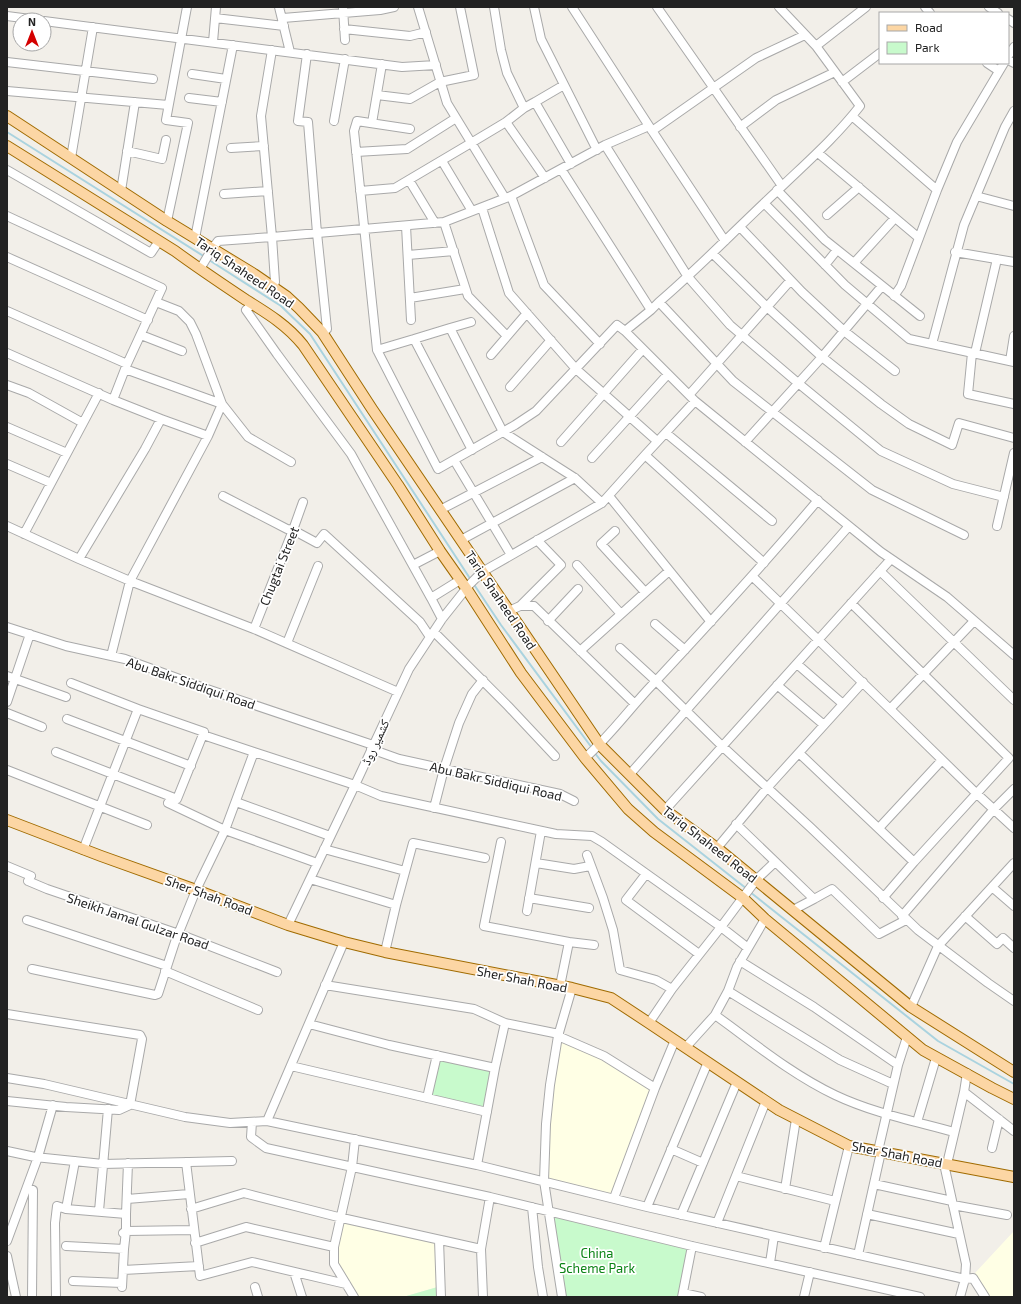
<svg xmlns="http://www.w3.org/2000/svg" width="1021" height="1304" viewBox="0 0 1021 1304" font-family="'Exo 2','Noto Naskh Arabic',sans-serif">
<rect width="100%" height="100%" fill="#f2efe9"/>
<path fill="#ffffe5" d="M562 1036 655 1088 614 1199 546 1184 553 1086Z
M343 1218 439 1240 441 1286 403 1297H355L333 1264Z
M1014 1231V1297H986L976 1281 975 1273Z"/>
<path fill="#c8facc" d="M437 1055 495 1068 487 1112 427 1098Z
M552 1213 692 1246 682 1297H565Z
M441 1286V1297H403Z"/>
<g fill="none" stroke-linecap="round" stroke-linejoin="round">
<path stroke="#aad3df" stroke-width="2" d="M7 132 205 257
M209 260 281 306 310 334 471 580
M473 583 501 625 592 748
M594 752 601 761 658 819 747 889
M750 892 938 1041 1014 1084"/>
<g stroke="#a9a9a9" stroke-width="10">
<path id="minor" d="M279 7 290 52
M418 7 447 103 505 198
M494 7 501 50 507 73 524 108 535 102 571 164
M534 7 541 39 597 150
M572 7 649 126 725 241
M657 7 782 186
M925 7 930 13
M989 7 998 13
M343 8 345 40
M7 16 38 20
M215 18 284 26
M283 18 380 10 394 7
M1008 19 1014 23
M44 21 402 67 436 65
M344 29 410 36 426 32
M213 42 216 7
M816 46 866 7
M272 50 261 116 272 237 444 222 511 196 605 145 649 126
M307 54 298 121 308 122 317 233 327 329 322 332
M1008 56 1014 47
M1008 60 1014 63
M7 62 153 79
M987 63 999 71
M192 74 226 79
M842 82 880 53
M7 91 168 105
M377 95 410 99 440 82 474 75 460 7
M189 98 222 102
M535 102 564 85
M852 116 937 190 901 286 894 296
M334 121 345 59
M506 122 545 178
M372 123 382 64
M740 127 776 100 835 72
M410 129 357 121 354 131 377 350 438 469 515 425 536 411 617 325 625 331
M652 131 756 58 805 35
M605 145 688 277 730 325 798 383 881 451 953 484 1004 497
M231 148 264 146
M127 151 162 159 166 140
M356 152 407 149 456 118
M818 153 919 238
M71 158 93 27
M442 161 472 211
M561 169 651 310 625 331 695 401
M7 170 151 253 159 241
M409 180 435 223
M777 190 825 240 920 316
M937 190 957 142 1004 63
M121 191 135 102
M360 191 395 188 471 143 506 122 524 108
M224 194 268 191
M511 196 544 285 600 344
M976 196 1014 206
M764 203 845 285 909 339 1014 362
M482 208 509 293 576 369 657 441
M827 215 859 187
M7 216 162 288 127 364 113 400 161 419
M167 221 188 123 166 120 187 7
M444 222 468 296 507 336
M406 226 411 320
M740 227 802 292 844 331 895 371
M195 238 233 45
M955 252 1014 262
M713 254 767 307 822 357 881 404 909 424 952 445 959 423 1014 438
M408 255 454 251
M7 257 148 320
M854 263 895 218
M825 265 837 250
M200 269 212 249 218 241 272 237 275 282 273 288
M410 298 465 289
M156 302 179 311 190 322 196 334 222 404 248 437 291 462
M659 302C700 267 737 228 777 191 806 163 835 138 860 106L816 46 779 7
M252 304 246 310 277 354 351 454 431 598
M651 310 659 302 733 381 872 490 964 535
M7 311 127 364
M450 328 471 322
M141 335 182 351
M932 344 964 225 1005 127 1014 111
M377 350 414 339
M7 353 113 400
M972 353 968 394 1014 404
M975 353 997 259
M491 355 527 313
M1010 361 1014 336
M7 385 29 393 83 423
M510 387 551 340
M689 395 790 281
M7 427 67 453
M666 433 772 521
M561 442 643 349
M745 442 822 357 882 286
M472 450 414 339 450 328 503 432 575 478 602 503
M645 455 764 563
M592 458 668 374
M454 460 511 555
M7 464 51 483
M223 496 287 529 293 530 317 543 324 534 420 622 430 637
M609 496 711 622
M440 510 542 457
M7 526 79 559 130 581 254 629 398 692
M997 526 1014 453
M615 531 601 544 645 592
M24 534 99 393
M461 540 575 478
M79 559 145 449 161 419 208 436
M413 565 440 551
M577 565 621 614
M880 571 1014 700
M752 576 890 709 976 793 1014 828
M851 603 1009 758 914 862 883 898
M520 606 561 565 537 540
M509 611 520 606H534L635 704
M442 619 431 598 460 580
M548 621 578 589
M655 624 685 650
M7 627 66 646 125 659 207 689 373 745
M254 629 293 530 303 502
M434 632 508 706 555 756
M287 643 318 566
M620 648 656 681 722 746 810 827 918 930 988 983 1014 1001
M580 651 669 571
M111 656 130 581 208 436 222 404 125 369
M797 664 843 704
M7 676 66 697
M71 683 138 709 83 850
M777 685 824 725
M7 702 30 634
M890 709 974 621
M7 713 42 727
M67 719 191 766
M371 749 399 759 560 794 574 801
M56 752 177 799 204 732 138 709
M254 752 355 785 381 796 556 834 592 836 602 842 721 927 756 880 775 862
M799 753 914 862
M585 758C610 736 630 708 653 684 709 624 765 563 818 500
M7 770 147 825
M630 774 849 526
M236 802 330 836
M168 803 225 830 317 863
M434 808 444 769 459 723 472 694 483 680
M665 810 891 559
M736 824 814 899 832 889 879 934 906 920
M879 828 942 760
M501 842 484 926 569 942
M717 848 767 788 863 682
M324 849 405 871
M587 855 603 898 613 930 620 970 656 980 672 989 649 1023
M536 863 574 869 590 866
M7 866 31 876 28 881 47 889 179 934 277 972
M646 874 626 900 699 954
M310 879 396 905 385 952
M992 887 1014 906
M529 898 589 908
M396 905 413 843 485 858
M793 910 814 899
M527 911 541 831
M902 916 994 809 1014 789
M965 916 997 944 1003 938 1014 948
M27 920 167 966
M288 925 355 785 409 669 442 619 469 585 482 572 602 503 645 455 695 401 881 552 947 597 1014 655
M740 961 814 1007 898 1065
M32 969 155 995 158 994 175 942 196 890 225 830 254 752 203 735
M165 971 258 1010
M325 985 474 1009 505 1023 559 1034
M560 986 569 942 594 945
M672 989 721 927 748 948
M728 991 840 1060 893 1084
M911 1007 938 946 1014 863
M7 1014 140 1035 142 1039 130 1105 119 1110 66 1107 7 1101
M715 1015C754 1043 791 1074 835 1095 873 1113 914 1121 954 1132
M309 1024 389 1045 495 1068
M558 1036 604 1056 655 1088 614 1198
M686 1047 715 1015 728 991 737 967 765 919
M291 1066 487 1112
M967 1073 964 1092 1014 1131
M7 1078 44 1084 185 1117 230 1123 267 1121 477 1165 647 1207 965 1279 960 1297
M655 1088 675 1040
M427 1098 437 1055
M267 1121 344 942
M252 1122 251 1137 266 1148 490 1197 692 1246 920 1297
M917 1122 936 1058
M992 1148 999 1119
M671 1149 703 1163
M7 1151 35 1157 103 1164 232 1161
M878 1151 898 1065 907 1037
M186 1162 200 1276 252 1262 346 1284
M944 1164 966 1264 965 1279 973 1278 985 1297
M947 1164 964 1092
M477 1165 495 1068 505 1023
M736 1176 835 1201
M874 1184 952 1201
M27 1188 33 1190 32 1297
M785 1189 796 1119
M127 1199 189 1194
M953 1205 1007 1215
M532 1207 538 1267 543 1297
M647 1207 708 1062
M66 1209 75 1161
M191 1209 244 1193 342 1218 481 1249
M99 1211 108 1109
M867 1214 959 1234
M681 1215 737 1082
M717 1223 766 1101
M123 1233 126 1231 194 1230
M439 1240 441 1297
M7 1241 38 1157 53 1105
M195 1243 246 1227 334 1247
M66 1246 124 1249
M824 1248 849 1146
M858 1255 881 1152
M7 1256 16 1297
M770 1263 774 1236
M123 1270 199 1266
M294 1272 302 1297
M73 1281 122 1283
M122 1287 124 1249 126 1231V1214L128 1163
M255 1287 258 1297
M683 1293 701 1297
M56 1297 55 1223 57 1206 66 1209 126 1214
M354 1297 334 1264V1247L352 1167 355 1139
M483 1297 481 1249 490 1197
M562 1297 544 1181 546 1124 550 1085 558 1036 572 988
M682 1297 692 1246
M804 1297 810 1272"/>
</g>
<g stroke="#a06b00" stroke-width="12">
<path id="major" d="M7 116 167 221 254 274 286 296 299 308 322 332 372 409 600 745 665 810 717 848 911 1007 1014 1072
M7 146 175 251C198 268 222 284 246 300 267 313 287 325 303 345L398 485 440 551 466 588 521 673 585 758 628 809 654 832 743 898 765 919 923 1050 992 1088 1014 1099
M7 820 101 856 196 890 288 925 344 942 385 952 572 988 611 998 649 1023 779 1110 849 1146 1014 1177"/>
</g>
<use href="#minor" stroke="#fff" stroke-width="8"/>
<use href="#major" stroke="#fcd6a4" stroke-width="10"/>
</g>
<g text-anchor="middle" stroke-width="3.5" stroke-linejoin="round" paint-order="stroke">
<g font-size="13" fill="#222" stroke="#fff">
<text transform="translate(245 272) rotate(34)" y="5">Tariq Shaheed Road</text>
<text transform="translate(279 566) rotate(-68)" y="5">Chugtai Street</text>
<text transform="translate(501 600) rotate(56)" y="5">Tariq Shaheed Road</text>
<text transform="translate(191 683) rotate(19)" y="5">Abu Bakr Siddiqui Road</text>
<text transform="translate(375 742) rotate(-65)" y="5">کشمیر روڈ</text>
<text transform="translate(496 781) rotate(13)" y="5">Abu Bakr Siddiqui Road</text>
<text transform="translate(710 844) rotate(38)" y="5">Tariq Shaheed Road</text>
<text transform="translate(209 895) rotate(20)" y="5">Sher Shah Road</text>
<text transform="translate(138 921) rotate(19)" y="5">Sheikh Jamal Gulzar Road</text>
<text transform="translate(522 979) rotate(11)" y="5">Sher Shah Road</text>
<text transform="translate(897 1154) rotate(11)" y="5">Sher Shah Road</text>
</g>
<g font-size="13" fill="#0c8416" stroke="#fff">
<text x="597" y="1258">China<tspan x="597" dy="15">Scheme Park</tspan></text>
</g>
</g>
<rect width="1021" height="1304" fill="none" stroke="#222222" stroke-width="16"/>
<rect x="879" y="12" width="130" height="52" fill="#ffffff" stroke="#a7a7a7"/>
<rect x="887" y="25" width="20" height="6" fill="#fcd6a4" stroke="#a7a7a7"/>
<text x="915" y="32" font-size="12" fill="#222222">Road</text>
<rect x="887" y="42" width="20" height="12" fill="#c8facc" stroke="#a7a7a7"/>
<text x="915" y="52" font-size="12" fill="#222222">Park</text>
<g transform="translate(32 32)"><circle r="19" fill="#ffffff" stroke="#a7a7a7"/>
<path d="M0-3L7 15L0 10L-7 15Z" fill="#d40000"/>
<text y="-6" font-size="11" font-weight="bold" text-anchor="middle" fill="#222222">N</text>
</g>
</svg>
